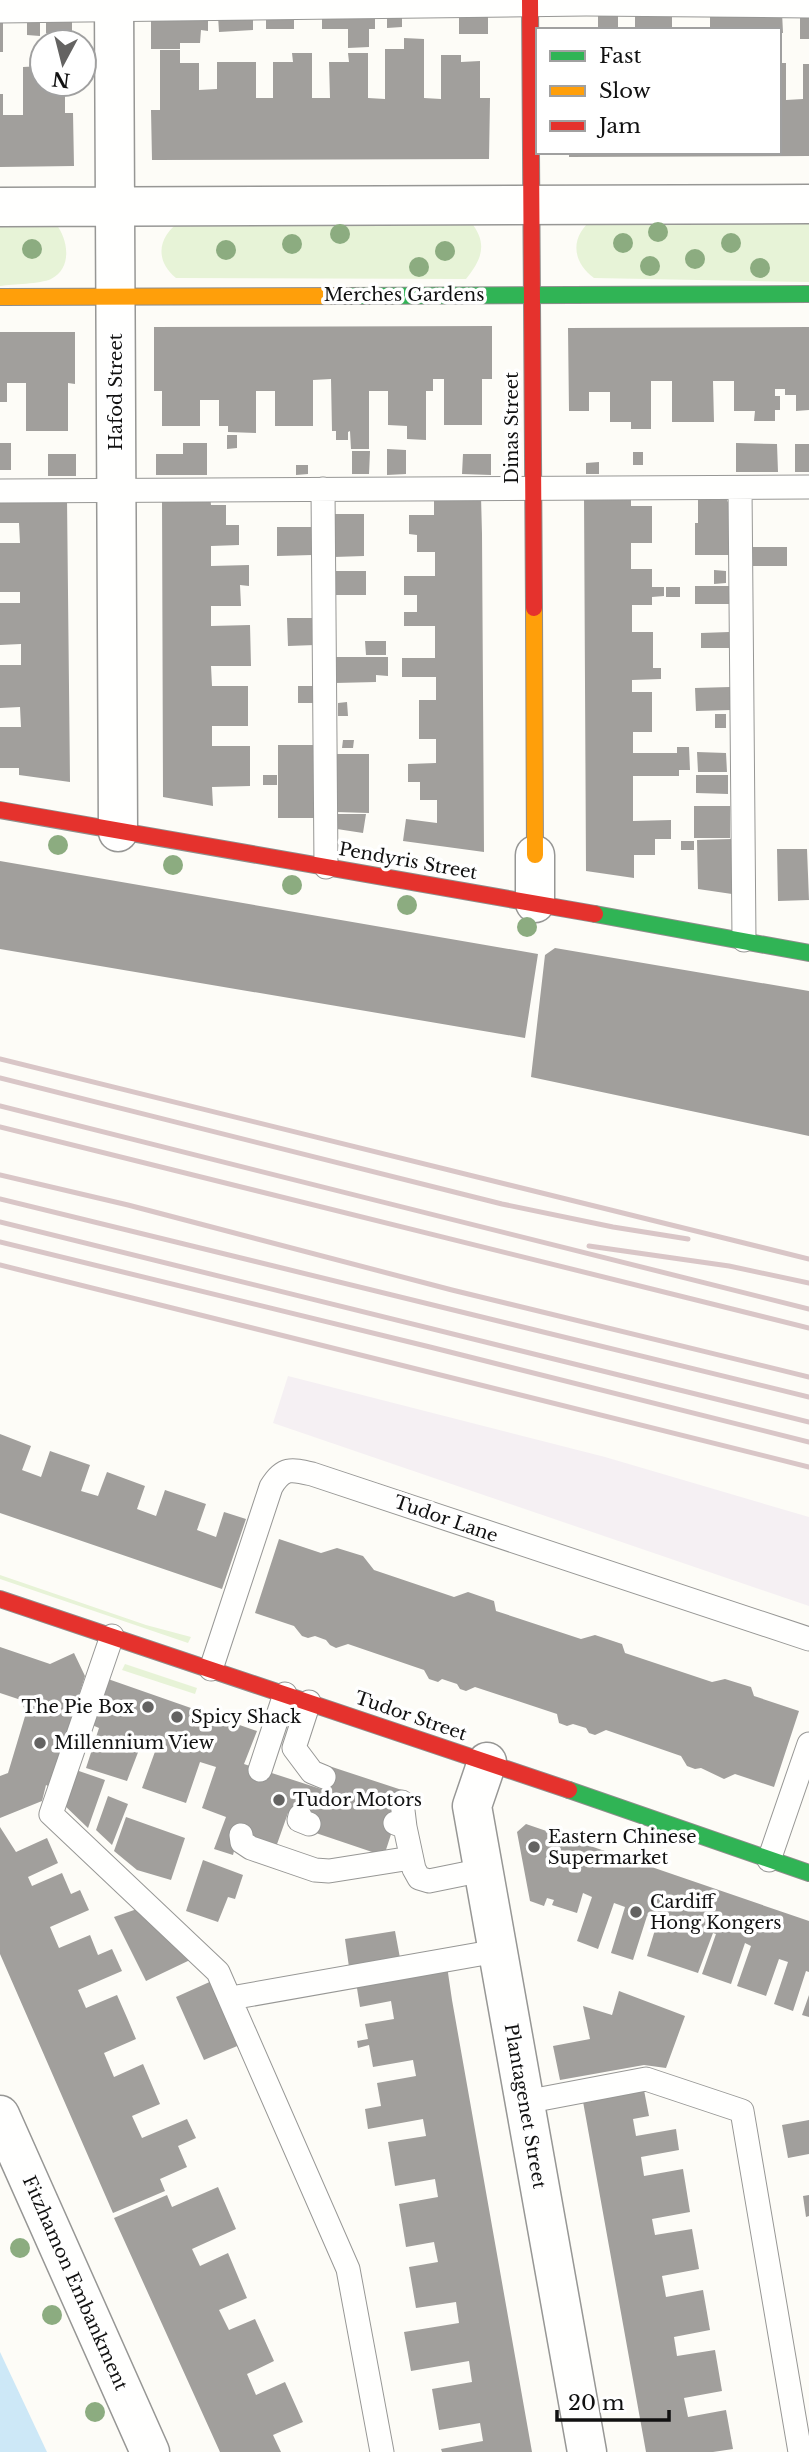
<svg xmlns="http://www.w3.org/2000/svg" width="809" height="2452" viewBox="0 0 809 2452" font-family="'Libre Baskerville',serif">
<rect width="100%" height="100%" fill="#fdfcf7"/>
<path fill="#f5f0f3" d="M288 1376 605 1457 809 1517V1606L273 1423Z"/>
<path fill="#e7f3d7" d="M809 213V282L594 278C570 260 571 235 594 218Z
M0 215 56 224C68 239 73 268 51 279 40 284 13 284 0 286Z
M182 220 471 222C488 244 482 259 466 279L176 278C153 259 159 235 182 220Z
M0 1575 146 1625 191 1637 188 1643 0 1579Z
M125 1664 197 1688 195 1694 122 1670Z"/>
<path fill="#cde8f7" d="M0 2352 47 2452H0Z"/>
<path fill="#a19f9c" d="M710 12H782L783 33H779V30H710Z
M800 13H809V39H800Z
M266 14 294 15V29H266Z
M322 14H347V19H375V29H369V47L348 48V29H322Z
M635 14H672V30H635Z
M151 15H208V31L201 30 200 43H180V49H151Z
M253 15V30L219 32 218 16Z
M459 15H488V34H459Z
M598 15H618V30H598Z
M0 16H3V52H0Z
M402 16V27L387 28V17Z
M46 19H72V34L46 33Z
M27 21H40V36L27 35Z
M404 38 424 39V98L441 99V55H461V62L480 61V98H490L489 159 152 160 151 110H160V50H180V63H199V90L217 89V62H256V98H273V62H293L292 53H312V98H330L329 62H349L348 53H368V98L385 99V49H404Z
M779 63H786V100L803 99V64H809V156L569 157V152H779Z
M42 66V84H65V113H73L74 166 0 167V94H3V115H23V67Z
M492 326V379H482V425H444V379H433V391H426V440L407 439V426L388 425V391H369V449H351L350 431 348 432V440H336V431H332L331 379 313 380V426H275V391H256V433L228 432V426H219V400H200V426H162V391H154V327Z
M809 327V410L796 411V395H785V389H775V396H780V410H775V421H754L755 411H734V381H713L714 422H672V381H651V429H631V422H610V392H589V411H569L568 328Z
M0 332H75V384L68 383V431H26V383H7V402H0Z
M227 435H237V448L227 449Z
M0 443H11V470H0Z
M183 443H207V475H156V454H183Z
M736 443 777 444 778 472H736Z
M795 444H809V472H795Z
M387 449 406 450V474L387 475Z
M352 451H370L369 474H352Z
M633 452H643V465H633Z
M48 454H76V476H48Z
M463 454H491V475L462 474Z
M599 462V474H586V463Z
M296 465H308V474L296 475Z
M631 493V506H652V543H631V569H652V587H664V596L652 597V605H632V632H653V668H661V679L632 680V692H652V732H633V753H677V747H689L690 770H679V776H633V821L671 820V839H655V855H634V878L586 871 584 494Z
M698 493 726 497 730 508V555H695V523H698Z
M162 496H210L211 505H226V525H239V545L211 546V566L249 565V586L240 585 241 606H211V626L250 625 251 666H211L212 686H248V726H212V746H250V786L212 787 213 806 163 797Z
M481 496 482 534 484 852 403 841 406 819 437 823V800H420V782H408V764L436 763V739H419V700H436V677H402V658H435V626H404V612H417V595H404V576H435V552H417V535L409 534V515H434V497Z
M67 498 70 782 19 775V768H0V727H21L20 707 0 708V665H21V644L0 645V603H20V592H0V543H20L19 523H0V499Z
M333 514H364V556L334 557Z
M277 527H311L312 555 277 556Z
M752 547H787V566H752Z
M714 570 726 571V583L714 584Z
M334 571H366V595H334Z
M695 586H729L730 604H695Z
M666 587H680V597H666Z
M287 618H315V645L288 646Z
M729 632V648H701V633Z
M365 641H386V655H366Z
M334 657H388V676L376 675V682L335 683Z
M298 686H313V703H298Z
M730 687 731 710 696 711 695 688Z
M347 702 348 716H338V703Z
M715 714H726V728H715Z
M343 740H354L353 748H342Z
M278 745H314V818H278Z
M697 752 726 753 727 772H698Z
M336 754H369V813L336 812Z
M263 775H277V785H263Z
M696 775H728V794L696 793Z
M694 806H730V838H694Z
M336 814H366L363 833 337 829Z
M732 839V894L698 889 697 840Z
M681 841H694V850H681Z
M777 849H807L809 900 778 901Z
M0 861 538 954 525 1038 0 949Z
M555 948 809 991V1136L531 1077 545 955Z
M0 1434 31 1446 22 1470 41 1477 50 1451 90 1465 81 1491 98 1496 107 1472 145 1486 137 1509 156 1516 165 1490 206 1504 197 1530 216 1537 224 1512 246 1519 222 1589 0 1513Z
M279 1539 321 1553 337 1548 363 1556 374 1570 454 1597 468 1592 494 1601 496 1611 581 1639 595 1635 622 1644 625 1653 712 1682 725 1679 751 1687 754 1696 799 1711 774 1787 735 1774 724 1779 701 1768 695 1769 687 1766 681 1756 606 1730 595 1735 589 1733 586 1728 573 1724 567 1726 559 1723 557 1714 475 1687 466 1691 460 1689 457 1684 442 1679 438 1682 429 1679 424 1670 348 1644 336 1648 330 1645 326 1640 315 1636 308 1638 302 1636 294 1626 255 1613Z
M0 1647 50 1664 74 1653 85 1676 50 1787 46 1785 42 1801 0 1818V1776L8 1773 26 1713 21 1700 0 1693Z
M108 1679 257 1731 244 1764 321 1789 329 1766 405 1791 384 1856 307 1830 300 1816 288 1813 276 1847 230 1832 235 1847 233 1855 214 1849 226 1817 202 1808 216 1767 200 1762 186 1803 142 1788 157 1746 142 1742 127 1781 86 1768 99 1728 92 1725Z
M76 1770 105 1780 88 1828 63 1804Z
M108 1796 128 1804 112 1845 96 1830Z
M126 1817 185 1838 171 1880 137 1870 114 1851Z
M526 1824 809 1921V1972L806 1971 793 2011 774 2004 788 1962 779 1959 766 1996 737 1986 751 1946 745 1943 731 1984 702 1974 716 1934 713 1933 698 1973 647 1956 658 1920 647 1916 633 1960 611 1953 625 1907 614 1903 598 1949 577 1941 592 1897 583 1893 577 1913 552 1905 554 1900 547 1898 544 1906 530 1901 517 1832Z
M0 1827 16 1852 47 1838 58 1863 28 1877 32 1886 62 1873 71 1894 80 1890 89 1910 50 1927 59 1948 90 1935 98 1955 112 1949 122 1971 78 1990 86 2008 117 1995 128 2020 136 2039 104 2053 114 2077 143 2064 160 2104 132 2116 142 2138 187 2119 196 2138 178 2146 187 2167 160 2179 165 2191 113 2213 0 1954Z
M203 1860 243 1875 235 1899 228 1897 218 1922 186 1911Z
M137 1909 190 1960 146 1981 114 1917Z
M395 1931 400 1958 349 1967 345 1939Z
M447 1966 452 2000 532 2452H442L441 2449 483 2441 480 2423 439 2430 432 2389 472 2382 469 2361 411 2371 404 2332 459 2323 456 2302 416 2308 409 2267 438 2262 434 2242 406 2247 399 2204 438 2197 435 2179 395 2186 388 2142 426 2136 423 2119 368 2129 365 2109 381 2106 377 2083 416 2076 413 2060 373 2067 369 2045 358 2048 357 2041 368 2039 365 2024 394 2019 391 2001 360 2007 356 1982Z
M214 1980 242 2044 204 2060 176 1997Z
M619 1991 685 2016 666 2068 644 2065 560 2080 553 2046 590 2039 583 2006 612 2015Z
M809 1995V2017L802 2015Z
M643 2085 649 2116 633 2119 636 2136 676 2129 679 2150 641 2157 644 2176 683 2169 690 2212 652 2219 655 2235 692 2229 699 2269 662 2276 666 2297 703 2290 710 2330 674 2337 677 2356 715 2350 722 2391 684 2398 688 2417 726 2410 733 2449 713 2452H646L582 2096Z
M809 2120V2154L788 2158 782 2125Z
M218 2187 236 2229 192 2249 200 2266 228 2253 247 2298 219 2310 229 2330 255 2319 274 2361 247 2374 256 2395 285 2382 303 2422 273 2435 281 2452H220L114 2218 167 2195 172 2207Z
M809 2195V2216L806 2217 803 2196Z"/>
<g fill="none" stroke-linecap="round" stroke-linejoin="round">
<g stroke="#979795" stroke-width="25">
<path id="lane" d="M0 11 586 4 809 6
M740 488 744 940
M323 489 326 867
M0 491 809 487
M112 1636 51 1814 218 1972 348 2269 382 2452
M211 1669 271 1487C283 1467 291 1469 312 1474L809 1639
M309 1702 294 1748 312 1772 324 1777
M260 1770 285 1694
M402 1802 405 1827
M300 1816 299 1820 309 1824
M395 1823 405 1827 414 1869 419 1878 429 1881 483 1870
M241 1835 242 1842 251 1848 315 1870 329 1871 411 1858
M769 1860 809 1744
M231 1998 497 1951
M525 2102 646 2079 742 2111 800 2452"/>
</g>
<g stroke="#979795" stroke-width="41">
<path id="street" d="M114 0 118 832
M0 207 809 204
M535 903V855
M487 1762 472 1806 587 2452
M0 2115 150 2452"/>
</g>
<g stroke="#8e8d8b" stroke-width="18">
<path id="fast" d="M343 296 809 294
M595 914 809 953
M569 1790 809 1873"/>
</g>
<g stroke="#8e8d8b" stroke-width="18">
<path id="slow" d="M0 297 343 296
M534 608 535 855"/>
</g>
<g stroke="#8e8d8b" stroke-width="18">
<path id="jam" d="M530 0 534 608
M0 810 595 914
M0 1599 569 1790"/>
</g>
<use href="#lane" stroke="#fffffe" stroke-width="23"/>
<use href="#street" stroke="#fffffe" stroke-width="38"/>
<use href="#fast" stroke="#30b455" stroke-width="16"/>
<use href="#slow" stroke="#ff9f0a" stroke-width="16"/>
<use href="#jam" stroke="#e5322d" stroke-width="16"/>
<path stroke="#d9c6c7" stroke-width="5" d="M0 1059 809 1259
M0 1078 502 1204 613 1227 688 1239
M0 1106 809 1309
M0 1127 809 1328
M0 1175 128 1205 452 1290 809 1377
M0 1199 809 1397
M0 1222 809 1422
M0 1242 430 1347 809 1442
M589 1246 729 1266 809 1283
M0 1265 809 1467"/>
</g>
<g fill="#8cac80">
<circle cx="658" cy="232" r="10"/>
<circle cx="340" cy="234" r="10"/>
<circle cx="623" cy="243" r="10"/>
<circle cx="731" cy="243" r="10"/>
<circle cx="292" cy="244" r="10"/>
<circle cx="32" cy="249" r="10"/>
<circle cx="226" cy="250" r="10"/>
<circle cx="445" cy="251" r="10"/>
<circle cx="695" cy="259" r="10"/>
<circle cx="650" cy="266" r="10"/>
<circle cx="419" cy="267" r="10"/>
<circle cx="760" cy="268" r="10"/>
<circle cx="58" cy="845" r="10"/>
<circle cx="173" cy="865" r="10"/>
<circle cx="292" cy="885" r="10"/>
<circle cx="407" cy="905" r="10"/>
<circle cx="527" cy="927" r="10"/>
<circle cx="20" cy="2248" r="10"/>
<circle cx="52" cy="2315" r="10"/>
<circle cx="95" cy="2412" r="10"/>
</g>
<g fill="#646362" stroke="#fff" stroke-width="2.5">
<circle cx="148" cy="1707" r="7"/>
<circle cx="177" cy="1717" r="7"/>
<circle cx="40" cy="1743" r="7"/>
<circle cx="279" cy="1800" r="7"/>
<circle cx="534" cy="1847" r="7"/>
<circle cx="636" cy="1912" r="7"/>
</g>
<g text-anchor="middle" stroke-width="7" stroke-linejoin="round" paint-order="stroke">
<g font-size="18" fill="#111" stroke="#fff">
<text x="404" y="301">Merches Gardens</text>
<text transform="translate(116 392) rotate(-90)" y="6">Hafod Street</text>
<text transform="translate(512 428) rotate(-90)" y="6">Dinas Street</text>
<text transform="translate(408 861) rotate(10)" y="6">Pendyris Street</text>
<text transform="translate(446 1519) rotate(19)" y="6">Tudor Lane</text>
<text transform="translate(411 1716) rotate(19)" y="6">Tudor Street</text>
<text transform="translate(525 2106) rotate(80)" y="6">Plantagenet Street</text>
<text transform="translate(75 2283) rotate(66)" y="6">Fitzhamon Embankment</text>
</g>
<g font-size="18" fill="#111" stroke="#fff" text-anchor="start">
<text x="134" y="1713" text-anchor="end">The Pie Box</text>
<text x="191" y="1723">Spicy Shack</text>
<text x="54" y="1749">Millennium View</text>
<text x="293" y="1806">Tudor Motors</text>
<text x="548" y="1843">Eastern Chinese<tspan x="548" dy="21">Supermarket</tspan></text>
<text x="650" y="1908">Cardiff<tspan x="650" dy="21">Hong Kongers</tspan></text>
</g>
</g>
<rect x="536" y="28" width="245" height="126" fill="#ffffff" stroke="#a0a0a0" stroke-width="2"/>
<rect x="550" y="51" width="35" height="10" fill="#30b455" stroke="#a0a0a0" stroke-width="2"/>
<text x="599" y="63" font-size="21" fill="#111111">Fast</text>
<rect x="550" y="86" width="35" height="10" fill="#ff9f0a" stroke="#a0a0a0" stroke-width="2"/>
<text x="599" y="98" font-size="21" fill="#111111">Slow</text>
<rect x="550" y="121" width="35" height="10" fill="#e5322d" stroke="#a0a0a0" stroke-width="2"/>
<text x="599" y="133" font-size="21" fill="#111111">Jam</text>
<g transform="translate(63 63) rotate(187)"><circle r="33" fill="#ffffff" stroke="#a0a0a0" stroke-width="2"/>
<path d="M0-5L12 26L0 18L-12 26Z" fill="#646362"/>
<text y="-10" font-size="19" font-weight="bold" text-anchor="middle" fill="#111111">N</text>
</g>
<path d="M557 2410v10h112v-10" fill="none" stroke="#111111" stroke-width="3.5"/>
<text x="568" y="2410" font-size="21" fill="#111111" stroke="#ffffff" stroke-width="5" paint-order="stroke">20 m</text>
</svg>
